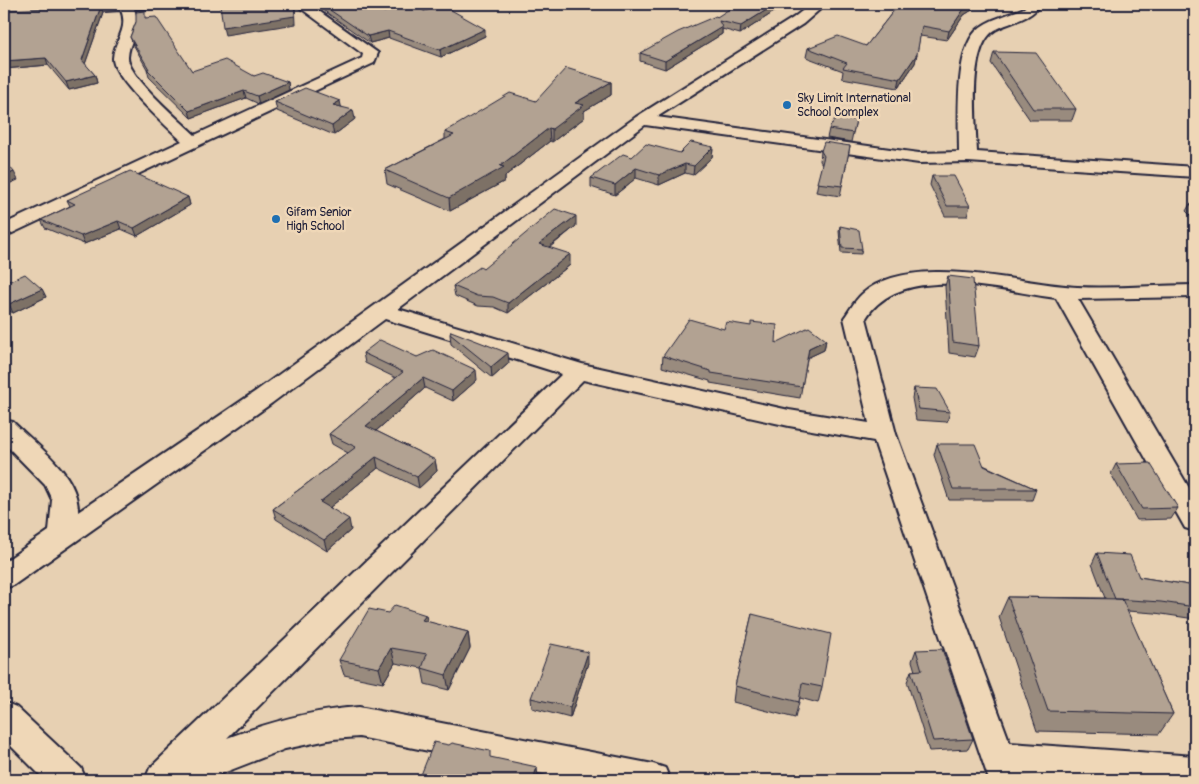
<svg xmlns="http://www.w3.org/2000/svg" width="1199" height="784" viewBox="0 0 1199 784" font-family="Pangolin,sans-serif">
<rect width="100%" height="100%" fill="#e7d0b2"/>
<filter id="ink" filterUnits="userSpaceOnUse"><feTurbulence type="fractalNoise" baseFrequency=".02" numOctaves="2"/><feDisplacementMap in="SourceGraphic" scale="10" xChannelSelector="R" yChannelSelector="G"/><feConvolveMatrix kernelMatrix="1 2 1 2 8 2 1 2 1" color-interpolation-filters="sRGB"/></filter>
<g filter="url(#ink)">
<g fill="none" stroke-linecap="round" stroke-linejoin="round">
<g stroke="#22223b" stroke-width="4">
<path id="minor" d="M92 4H161L155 8 134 9C143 31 129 38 128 57 127 76 181 121 195 135L362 58 363 54 295 4H309L378 53 374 63 4 237V224L182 141C167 126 112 78 113 58 114 40 129 30 121 10L70 13 63 9 70 5Z
M811 4H826L803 24 657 117 919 153 959 152C959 122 954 54 976 31 988 19 1009 15 1024 8L1028 4H1040C1031 20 1011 21 995 30 967 47 976 123 977 152L1195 167V177L968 162 919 163 645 125 398 309 582 364 789 410 869 423 844 318C850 310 855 300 862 294 911 251 1019 284 1077 287 1117 289 1156 285 1195 285V297L1078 299 1195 498V531L1185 528 1056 298C1001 291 902 261 866 318L896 434 1010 743 1195 756V780H1087L1022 776 1023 780H989L874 441 789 426 583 380 227 738C270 722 312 710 359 707L653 764 665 768 670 780H573L359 737 333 739 285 749 205 780H145L150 768 562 374 385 319 272 403 14 585 4 588V562L49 531 52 500 45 485 4 443V420L13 422C37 446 79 474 78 512L256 391 636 117 793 18Z
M4 702 16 707 81 768 86 780H45L4 739Z"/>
</g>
<use href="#minor" fill="#efd7b7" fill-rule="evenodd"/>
</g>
<path fill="#998b7e" stroke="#22223b" d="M4 4H44L4 6Z
M319 4H372L384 12 424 11 485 36 441 57 389 38 370 43 320 8Z
M899 4 972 10 964 15 947 40 920 36 915 63 898 88 842 78 843 71 806 57 808 48 866 46Z
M777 10 740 34 722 29V34L665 69 640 61V53L717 17Z
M103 13 85 64 95 75 97 83 69 90 48 65 4 69Z
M147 18 192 71 254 76 288 82 289 90 259 104 246 98 191 118 149 77 147 69 133 44 130 37 136 22Z
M994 52 1076 109 1072 120H1030L991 63Z
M611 82V95L584 111V118L552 142 550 141 505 176V181L450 211 387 184 385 170 445 139V132L536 101Z
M275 102 342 107 355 119 334 135 277 111Z
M856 120 851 142 827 138 829 129Z
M850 146 840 196 816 192 822 164 820 161 821 151Z
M713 147 712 157 693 175 685 173 659 185 636 178 615 195 591 187V178L632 157 680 153Z
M932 176 970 206 967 216H945L930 185Z
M188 197 190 205 137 236 121 229 84 244 45 228 41 220 70 206 67 200Z
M1195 203V220L1186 211 1190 204Z
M576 226 549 248 570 265 508 313 494 307 478 306 455 296 453 286 483 269Z
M840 226 862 249 861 254 841 253 839 231Z
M948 276 979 346 975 357 949 353 945 286Z
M4 278 10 281 42 289 46 297 13 313 4 308Z
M450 334 509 363 492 378 451 344Z
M826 340 824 350 807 358 800 398 710 383V381L662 367 663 356 776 343Z
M363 353 417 357 477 380 453 401 425 388 376 431 435 460 437 471 419 488 378 468 330 507 351 530 327 551 276 519 273 509 348 453 332 444 329 434 396 378 365 363Z
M914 388 950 412 947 422 916 420 912 398Z
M937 444 1036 489 1032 500H949L934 455Z
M1116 464 1178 508 1171 519 1137 520 1111 474Z
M1097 553 1139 577 1195 586V619L1155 613 1127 611 1173 714 1159 734 1037 731 999 617 1008 597 1105 598 1092 564Z
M752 614 822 687 818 703 800 698 795 718 733 702 735 686Z
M428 622 468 632 470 648 449 690 425 684 422 668 395 663 383 683 344 675 339 660Z
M916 650 973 739 968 749 929 751 907 682 911 671H915L912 661Z
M588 663 570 718 532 708 531 698Z"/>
<path fill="#7d7166" stroke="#22223b" d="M295 4 296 24 225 35 223 27Z
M776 4H784L777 10 740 34 741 26Z
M969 4H974L972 10 964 15 947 40 949 31 966 6Z
M101 6 103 13 84 67 82 60Z
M722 27V34L665 69V61Z
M485 29V36L441 57 440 50Z
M388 31 389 38 370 43 368 36Z
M917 54 915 63 898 88 900 79Z
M46 58 48 65 4 69V61Z
M95 75 97 83 69 90 66 82Z
M288 82 289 90 259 104 257 96Z
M611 82V95L584 111V118L552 142V129L575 103Z
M244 91 246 98 191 118 189 111Z
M340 101 342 110 333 105Z
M353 110 355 119 334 135 332 126Z
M549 128 550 141 505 176V181L450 211 449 198 500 166Z
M713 147 712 157 693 175 694 166Z
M685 164V173L659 185V175Z
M636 168V178L615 195V185Z
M14 172 18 180 4 186V176Z
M188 197 190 205 137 236 134 228Z
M576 216V226L540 254 539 244Z
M118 221 121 229 84 244 81 236Z
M570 254V265L508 313V303Z
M42 289 46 297 13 313 9 304Z
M826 340 824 350 807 358 809 348Z
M508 353 509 363 492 378 491 367Z
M476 370 477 380 453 401 452 391Z
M423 378 425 388 369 437 366 426Z
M376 457 378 468 323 513 320 502Z
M435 460 437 471 419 488 417 477Z
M349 519 351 530 327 551 324 540Z
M426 615 429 631 422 620Z
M468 632 470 648 449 690 446 675Z
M391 648 395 663 383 683 379 668Z
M588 652V663L570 718V707Z
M537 767 538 780H533Z"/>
<path fill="#b2a292" stroke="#22223b" d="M220 4H294L295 16 223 27Z
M321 4H372L384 12 414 4 424 11 444 6 485 29 440 50 388 31 368 36Z
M737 4H776L741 26 719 21 722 27 665 61 640 53 678 32 716 16 717 17Z
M899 4H969L966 6 949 31 922 26 917 54 900 79 843 68 847 63 808 48 838 36 866 46Z
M101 6 82 60 95 75 66 82 46 58 4 61V47L5 45H4V10Z
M145 11V18L156 17 192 71 225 60 254 76 263 73 288 82 257 96 244 91 189 111 147 69H149L130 37 136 22V12Z
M994 52 1036 53 1076 109H1033Z
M566 68 611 82 575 103 584 105 552 129 549 128 500 166 504 167 449 198 385 170 454 135 445 132 510 93 536 101Z
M305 88 340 101 333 105 353 110 332 126 275 102Z
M836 117 856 120 853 133 829 129Z
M691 142 713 147 694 166 685 164 659 175 636 168 615 185 591 178 623 154 632 157 646 144 680 153Z
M824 142 850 146 842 186 817 183 824 156 821 151Z
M4 160 5 161 14 172 4 176Z
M130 171 188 197 134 228 118 221 81 236 41 220 75 204 67 200Z
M932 176H954L970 206H947Z
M1195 203V210L1190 204Z
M555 209 576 216 539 244 570 254 508 303 493 297 477 296 453 286 480 267 483 269Z
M840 226 859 230 862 249 842 248Z
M25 274 42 289 9 304 4 302V278L10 281Z
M948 276 973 279 979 346 953 342Z
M689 319 724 329 726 322 751 326V322L777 325 776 343 809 327 826 340 809 348 802 387 711 373V371L663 356Z
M451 331 508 353 491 367 450 334Z
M380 340 417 357 433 350 476 370 452 391 423 378 366 426 435 460 417 477 376 457 320 502 349 519 324 540 273 509 356 447 329 434 403 372 363 353Z
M914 388 937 389 950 412 919 409Z
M937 444H975L984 466 1036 489H953Z
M1150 463 1178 508 1142 509 1116 464Z
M1097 553 1130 555 1139 577 1195 586V607L1161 602 1115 599Z
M1008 597 1122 599 1173 714 1048 711Z
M395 605 426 615 422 620 468 632 446 675 422 668 427 654 391 648 379 668 339 660 369 609 388 613Z
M752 614 831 634 822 687 802 683 799 702 735 686Z
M551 644 588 652 570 707 531 698Z
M942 649 973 739 933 741 911 671 922 670 916 650Z
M434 742 449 745 452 743 490 751V757L537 767 533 780H419Z"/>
</g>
<g fill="#1f6fb2" stroke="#efd7b7" stroke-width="2">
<circle cx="787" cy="105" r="5"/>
<circle cx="276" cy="219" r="5"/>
</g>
<g text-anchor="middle" stroke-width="5" stroke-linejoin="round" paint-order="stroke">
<g font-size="12" fill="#22223b" stroke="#efd7b7" text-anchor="start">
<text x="797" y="102">Sky Limit International<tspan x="797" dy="14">School Complex</tspan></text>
<text x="286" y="216">Gifam Senior<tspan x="286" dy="14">High School</tspan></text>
</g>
</g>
<rect width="1199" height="784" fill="none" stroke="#efd7b7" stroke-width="20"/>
<rect x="10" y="10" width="1179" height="764" fill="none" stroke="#22223b" stroke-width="2" filter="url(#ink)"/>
</svg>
